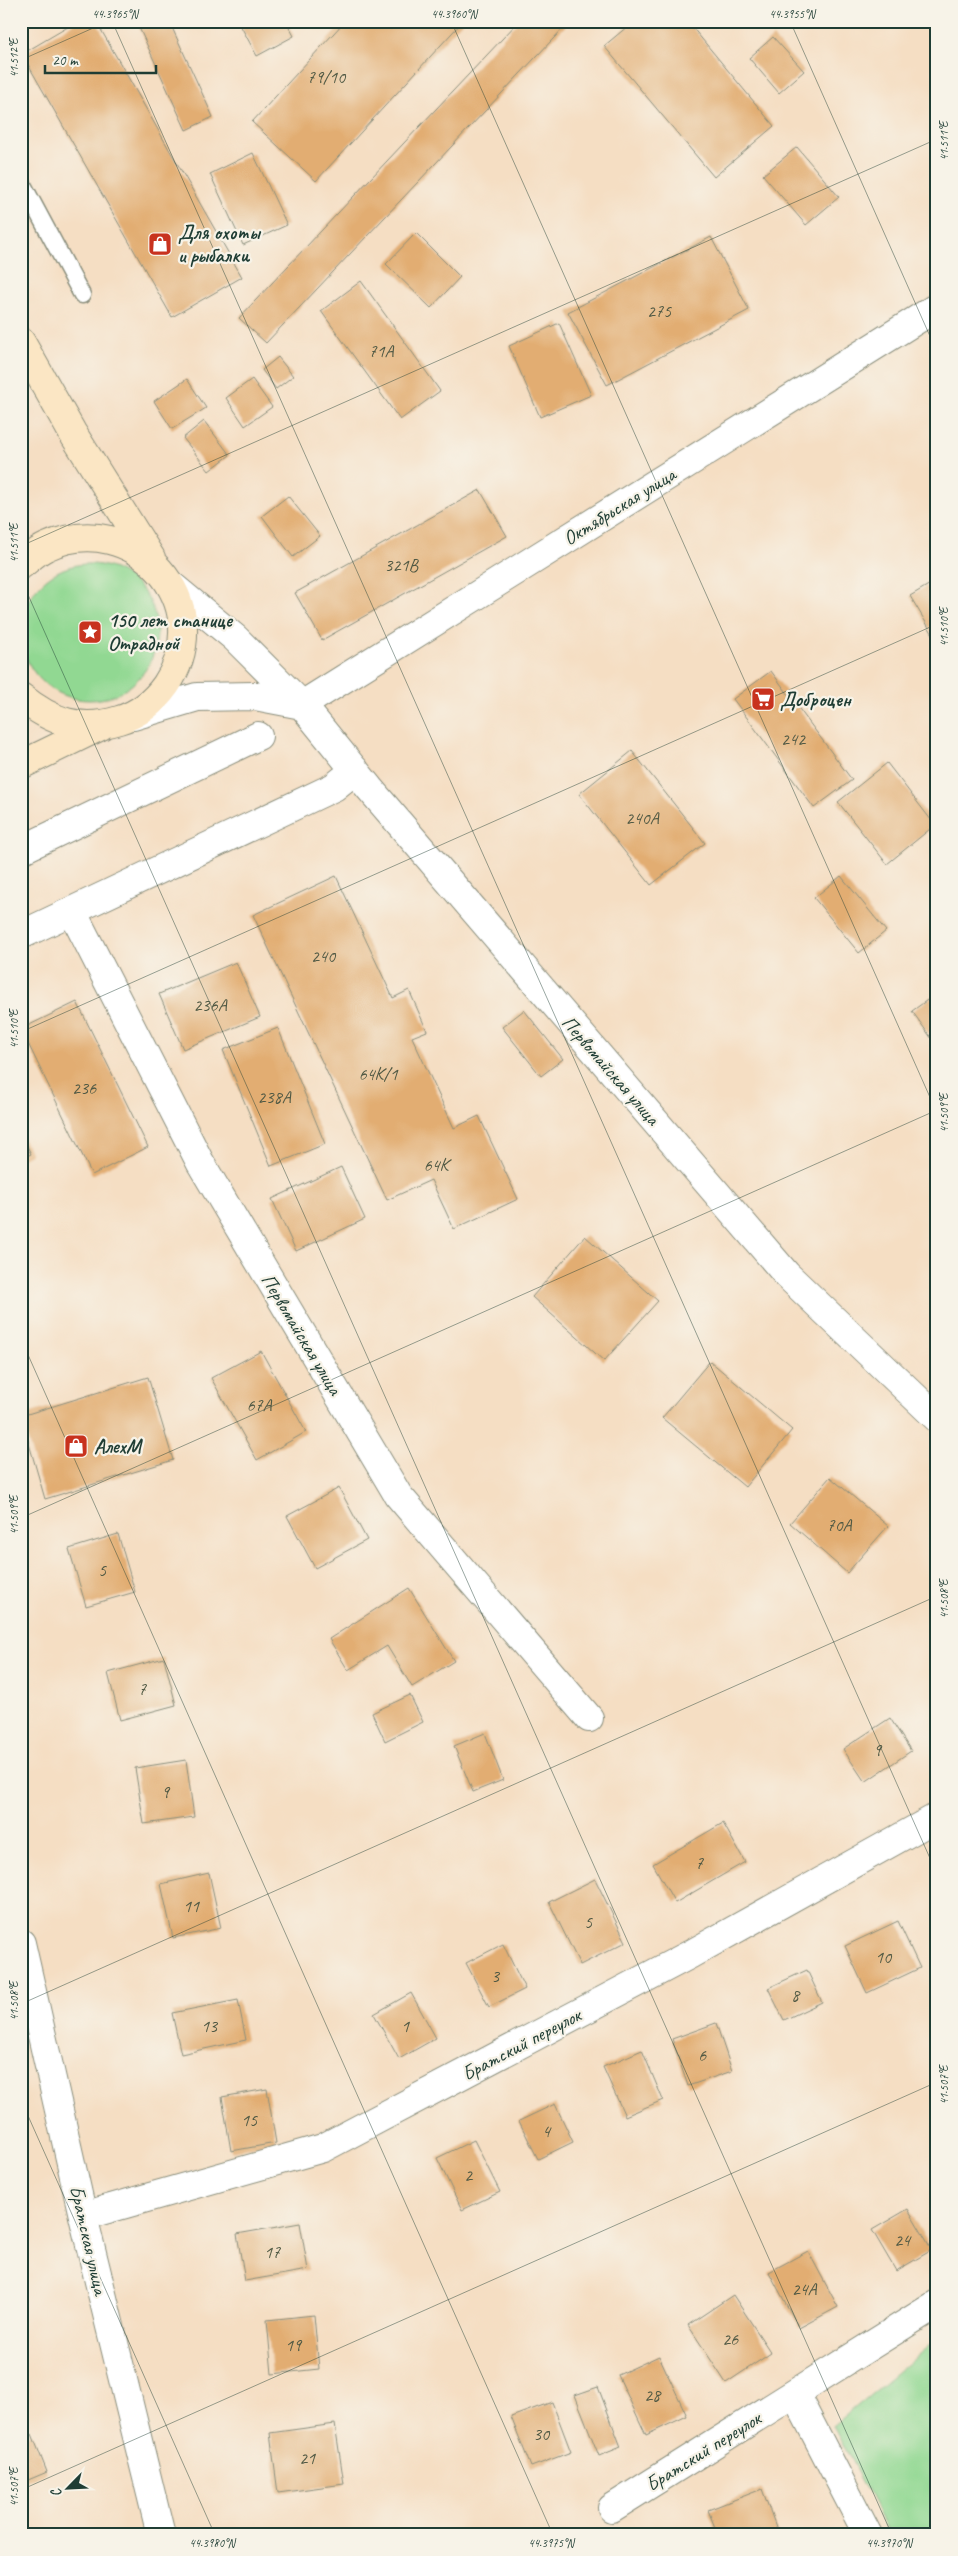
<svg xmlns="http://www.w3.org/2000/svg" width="958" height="2556" viewBox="0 0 958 2556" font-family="Caveat,sans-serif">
<rect width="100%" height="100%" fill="#f7f3e8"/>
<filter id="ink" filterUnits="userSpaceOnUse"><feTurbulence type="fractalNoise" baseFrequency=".02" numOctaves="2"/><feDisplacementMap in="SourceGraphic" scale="10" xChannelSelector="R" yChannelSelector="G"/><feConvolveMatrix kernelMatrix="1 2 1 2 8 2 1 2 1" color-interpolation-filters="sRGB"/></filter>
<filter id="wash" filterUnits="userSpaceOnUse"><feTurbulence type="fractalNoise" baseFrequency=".0096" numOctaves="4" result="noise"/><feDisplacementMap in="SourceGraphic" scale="20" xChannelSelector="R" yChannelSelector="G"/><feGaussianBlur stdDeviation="1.12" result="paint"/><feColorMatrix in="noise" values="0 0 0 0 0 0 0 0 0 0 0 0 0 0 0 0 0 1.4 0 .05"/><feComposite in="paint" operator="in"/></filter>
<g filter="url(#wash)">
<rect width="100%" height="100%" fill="#f5dec3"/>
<path fill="#91d892" stroke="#588a63" d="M21 632a68 68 0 1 1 136 0a68 68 0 1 1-136 0Z
M937 2340V2535H890L833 2426Z"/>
<g id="blocks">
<path fill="#e2ad72" d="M78 21H96L242 277 172 317 22 54Z
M136 21H169L213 117 186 130Z
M238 21H286L294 36 257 56Z
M345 21H463L316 181 252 122Z
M519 21H570L266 343 239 318Z
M634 21H687L774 126 714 177 604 46Z
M773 37 804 71 779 93 749 58Z
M797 147 839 197 806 225 763 175Z
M253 153 287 225 243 245 210 174Z
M416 233 460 277 431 308 386 264Z
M711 237 749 310 607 385 568 312Z
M361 281 440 391 400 420 321 311Z
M559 323 591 395 540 417 509 346Z
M278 357 293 376 276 389 262 370Z
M187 379 206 408 172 429 154 401Z
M252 379 272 407 245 426 226 398Z
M204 421 230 455 209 471 183 438Z
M480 490 507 536 322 640 295 593Z
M288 496 320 536 293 557 262 516Z
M937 580V641L910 596Z
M771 671 852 780 814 808 733 699Z
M632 751 705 843 651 885 579 794Z
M887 763 935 825 887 864 838 802Z
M336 876 393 998 409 990 427 1031 412 1037 454 1128 479 1116 518 1199 454 1229 431 1180 387 1200 253 915Z
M841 876 886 931 859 953 814 898Z
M236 962 260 1017 183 1049 159 994Z
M937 993V1046L912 1011Z
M77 1002 148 1147 92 1175 21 1029Z
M524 1010 563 1059 541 1076 502 1027Z
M278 1028 325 1144 271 1166 223 1050Z
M21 1134 31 1154 21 1159Z
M341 1167 365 1219 296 1251 272 1199Z
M585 1236 658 1301 604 1361 532 1297Z
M261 1351 306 1432 257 1460 211 1378Z
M710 1361 792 1430 745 1487 662 1418Z
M148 1377 173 1460 45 1499 21 1416Z
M830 1477 888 1526 847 1573 790 1523Z
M339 1488 367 1540 315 1568 287 1516Z
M118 1534 135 1592 86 1606 69 1549Z
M409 1588 454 1661 412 1687 387 1646 348 1670 329 1639Z
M164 1658 176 1705 120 1720 108 1673Z
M410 1695 423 1722 385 1741 372 1713Z
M890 1718 911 1751 865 1782 843 1749Z
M485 1733 503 1780 473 1792 454 1746Z
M186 1760 194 1817 144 1824 135 1768Z
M723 1823 745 1862 675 1903 653 1864Z
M209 1873 221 1928 173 1938 161 1884Z
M595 1879 626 1942 580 1965 549 1902Z
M898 1921 920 1968 867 1993 845 1946Z
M503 1944 525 1989 489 2007 466 1963Z
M807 1970 822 2002 784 2020 768 1988Z
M411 1993 436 2038 399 2059 374 2014Z
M238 2000 246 2040 181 2054 172 2013Z
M716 2023 732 2071 688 2086 672 2039Z
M642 2050 663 2100 625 2116 603 2067Z
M267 2089 276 2143 231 2151 222 2097Z
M555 2104 573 2142 538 2159 519 2121Z
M474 2140 500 2192 462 2210 437 2158Z
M908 2209 932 2250 896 2271 872 2230Z
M300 2223 308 2270 245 2281 237 2234Z
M808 2251 838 2307 799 2328 769 2272Z
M733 2295 771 2353 726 2383 688 2325Z
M314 2315 319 2369 272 2374 267 2320Z
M659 2356 687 2416 646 2435 618 2375Z
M598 2387 621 2447 599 2456 575 2395Z
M552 2402 571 2452 531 2467 511 2417Z
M335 2424 344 2484 278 2493 270 2433Z
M32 2434 47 2472 21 2483V2439Z
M762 2489 779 2535H718L708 2510Z"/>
</g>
</g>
<g filter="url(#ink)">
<use href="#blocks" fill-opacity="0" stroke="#8a8e7c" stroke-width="1"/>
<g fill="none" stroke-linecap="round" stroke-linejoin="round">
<g stroke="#8a8e7c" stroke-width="19">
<path id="lane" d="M21 181 82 295"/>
</g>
<g stroke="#8a8e7c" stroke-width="30">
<path id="street" d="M171 585 235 638 302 705 370 789 787 1275 937 1418
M302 705 937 307
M133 716 197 697 255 696 302 705
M21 850 258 736
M72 911 200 1162 398 1495 589 1718
M21 935 334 787 355 770
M21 1943 83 2216 161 2535
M83 2216 323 2148 691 1954 937 1817
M795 2394 868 2535
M612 2508 937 2304"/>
</g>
<g stroke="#8a8e7c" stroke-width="30">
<path id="secondary" d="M21 342 72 432 151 558
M21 565C29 559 37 551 46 547 133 506 221 604 166 685 154 702 139 714 119 720 80 732 52 722 21 697
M21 765 101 726"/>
</g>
<use href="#lane" stroke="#fff" stroke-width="16"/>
<use href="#street" stroke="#fff" stroke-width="28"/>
<use href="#secondary" stroke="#fbe6c4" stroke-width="28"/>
</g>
</g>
<path fill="none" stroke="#1f3d34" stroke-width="1" stroke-opacity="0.45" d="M112 21 937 1874M451 21 937 1113M790 21 937 352M21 60 109 21M21 546 937 139M21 579 892 2535M21 1032 937 624M21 1339 553 2535M21 1518 937 1110M21 2004 937 1596M21 2100 215 2535M21 2490 937 2082"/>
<defs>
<g id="shop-square" transform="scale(1.25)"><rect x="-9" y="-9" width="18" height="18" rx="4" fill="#c8321e" stroke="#f7f3e8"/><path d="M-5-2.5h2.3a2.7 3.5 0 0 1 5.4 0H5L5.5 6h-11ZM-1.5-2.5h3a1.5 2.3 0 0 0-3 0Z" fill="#fff"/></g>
<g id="sight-square" transform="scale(1.25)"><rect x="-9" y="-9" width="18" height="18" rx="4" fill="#c8321e" stroke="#f7f3e8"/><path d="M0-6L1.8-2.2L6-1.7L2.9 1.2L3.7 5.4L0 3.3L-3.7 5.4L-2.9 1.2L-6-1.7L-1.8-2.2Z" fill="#fff"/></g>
<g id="supermarket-square" transform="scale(1.25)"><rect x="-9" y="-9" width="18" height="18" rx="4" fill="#c8321e" stroke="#f7f3e8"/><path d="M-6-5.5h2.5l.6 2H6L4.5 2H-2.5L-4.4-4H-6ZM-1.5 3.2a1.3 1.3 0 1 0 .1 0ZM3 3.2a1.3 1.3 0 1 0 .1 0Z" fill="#fff"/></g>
</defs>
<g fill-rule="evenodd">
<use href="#shop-square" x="160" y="244"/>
<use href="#sight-square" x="90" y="632"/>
<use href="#supermarket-square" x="763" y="699"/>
<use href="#shop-square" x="76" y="1446"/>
</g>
<g text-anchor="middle" stroke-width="4.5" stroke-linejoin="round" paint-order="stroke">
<g font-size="18" fill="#505944">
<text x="326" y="83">79/10</text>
<text x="659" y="317">275</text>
<text x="381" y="357">71А</text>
<text x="401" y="571">321В</text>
<text x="793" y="745">242</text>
<text x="642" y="824">240А</text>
<text x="323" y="962">240</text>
<text x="210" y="1011">236А</text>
<text x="378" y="1080">64К/1</text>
<text x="84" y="1094">236</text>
<text x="274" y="1103">238А</text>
<text x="436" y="1171">64К</text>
<text x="259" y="1411">67А</text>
<text x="839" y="1531">70А</text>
<text x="102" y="1576">5</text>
<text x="142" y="1695">7</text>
<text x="877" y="1756">9</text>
<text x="165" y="1798">9</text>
<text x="699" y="1869">7</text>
<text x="191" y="1912">11</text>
<text x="588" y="1928">5</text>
<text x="883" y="1963">10</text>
<text x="495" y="1982">3</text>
<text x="795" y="2001">8</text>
<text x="209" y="2032">13</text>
<text x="405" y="2032">1</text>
<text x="702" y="2061">6</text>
<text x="249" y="2126">15</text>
<text x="546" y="2137">4</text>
<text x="468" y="2181">2</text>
<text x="902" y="2246">24</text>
<text x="272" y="2258">17</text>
<text x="804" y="2295">24А</text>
<text x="730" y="2345">26</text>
<text x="293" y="2351">19</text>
<text x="652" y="2401">28</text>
<text x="541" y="2440">30</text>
<text x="307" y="2464">21</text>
</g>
<g font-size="20" font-weight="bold" fill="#1f3d34" stroke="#f7f3e8" text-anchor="start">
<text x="178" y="239">Для охоты<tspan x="178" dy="23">и рыбалки</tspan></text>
<text x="108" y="627">150 лет станице<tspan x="108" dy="23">Отрадной</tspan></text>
<text x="780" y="706">Доброцен</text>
<text x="94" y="1453">АлехМ</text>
</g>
<g font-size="20" fill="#1f3d34" stroke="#f7f3e8">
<text transform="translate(619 506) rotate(-32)" y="7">Октябрьская улица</text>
<text transform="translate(611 1070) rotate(49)" y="7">Первомайская улица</text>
<text transform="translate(302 1334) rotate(59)" y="7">Первомайская улица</text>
<text transform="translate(521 2044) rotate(-28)" y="7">Братский переулок</text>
<text transform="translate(89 2240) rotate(77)" y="7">Братская улица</text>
<text transform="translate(703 2451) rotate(-32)" y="7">Братский переулок</text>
</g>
</g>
<rect width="958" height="2556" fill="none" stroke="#f7f3e8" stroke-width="55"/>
<g transform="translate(68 2488) rotate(246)" stroke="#f7f3e8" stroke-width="4" paint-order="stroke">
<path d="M0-4L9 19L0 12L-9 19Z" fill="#1f3d34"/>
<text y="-8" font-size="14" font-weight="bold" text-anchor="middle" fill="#1f3d34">С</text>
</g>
<path d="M45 65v8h111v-8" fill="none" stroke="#1f3d34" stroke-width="2.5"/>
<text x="52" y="65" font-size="15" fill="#1f3d34" stroke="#f7f3e8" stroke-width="4" paint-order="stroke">20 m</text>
<rect x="28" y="28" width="902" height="2500" fill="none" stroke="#1f3d34" stroke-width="2"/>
<g font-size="12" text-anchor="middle" fill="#1f3d34">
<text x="115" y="18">44.3965°N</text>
<text x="454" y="18">44.3960°N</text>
<text x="792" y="18">44.3955°N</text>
<text transform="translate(14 58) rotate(-90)" y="4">41.512°E</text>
<text transform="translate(944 141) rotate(-90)" y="4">41.511°E</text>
<text transform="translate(14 543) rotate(-90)" y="4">41.511°E</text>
<text transform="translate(944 627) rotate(-90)" y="4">41.510°E</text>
<text transform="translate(14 1029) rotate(-90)" y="4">41.510°E</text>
<text transform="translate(944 1113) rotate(-90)" y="4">41.509°E</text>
<text transform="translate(14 1515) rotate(-90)" y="4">41.509°E</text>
<text transform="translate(944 1599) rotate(-90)" y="4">41.508°E</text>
<text transform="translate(14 2001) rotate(-90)" y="4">41.508°E</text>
<text transform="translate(944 2085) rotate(-90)" y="4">41.507°E</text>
<text transform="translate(14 2487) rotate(-90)" y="4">41.507°E</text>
<text x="212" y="2547">44.3980°N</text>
<text x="551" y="2547">44.3975°N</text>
<text x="889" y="2547">44.3970°N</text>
</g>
</svg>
